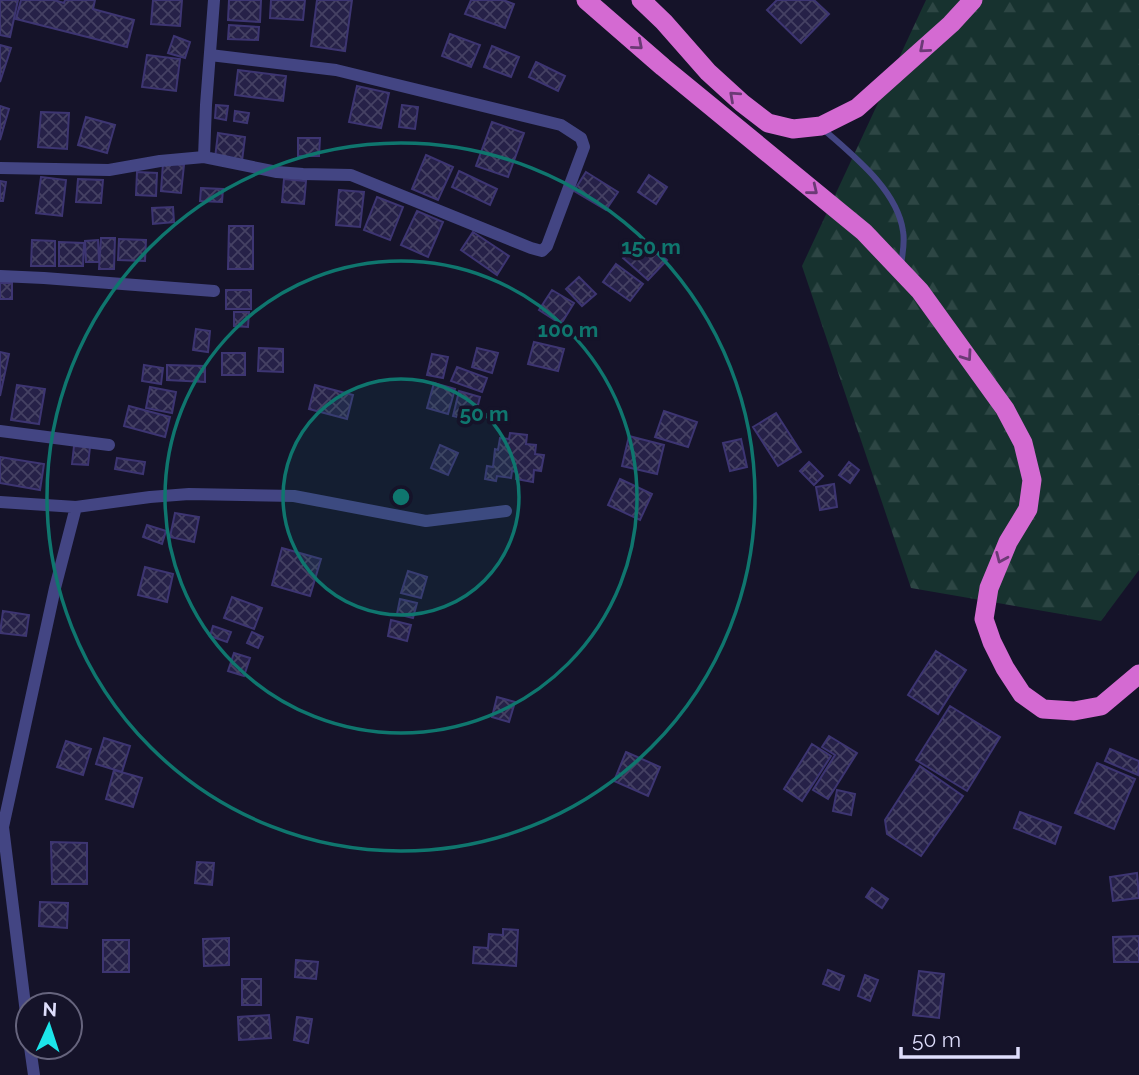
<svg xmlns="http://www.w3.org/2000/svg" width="1139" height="1075" viewBox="0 0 1139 1075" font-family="Raleway,sans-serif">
<defs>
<pattern id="forest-firs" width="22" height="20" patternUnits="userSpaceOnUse" patternTransform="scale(1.75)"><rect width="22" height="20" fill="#17322f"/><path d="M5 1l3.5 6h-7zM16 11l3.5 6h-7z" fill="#2d4644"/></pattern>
<pattern id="building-cross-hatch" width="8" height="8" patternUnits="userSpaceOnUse" patternTransform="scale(1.75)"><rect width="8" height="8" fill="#262148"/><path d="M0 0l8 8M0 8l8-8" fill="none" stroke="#454163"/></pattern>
</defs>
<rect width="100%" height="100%" fill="#151329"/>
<path fill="url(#forest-firs)" d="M926 0H1139V570L1101 621 911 588 802 266Z"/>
<path fill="url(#building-cross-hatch)" stroke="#3d3572" stroke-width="2" d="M0 0H18L10 37 0 35Z
M21 0H54L64 3 65 0H95L93 9 134 20 127 47 16 19Z
M153 0H182L180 26 151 24Z
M229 0H261L260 22 228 20Z
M271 0H305L303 20 270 18Z
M317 0H352L345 51 311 46Z
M471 0H503L514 4 505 28 465 14Z
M777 0H814L829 14 801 43 767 10Z
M229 25 259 27 258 40 228 39Z
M450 34 480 45 471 67 442 56Z
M174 36 190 42 185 58 168 53Z
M0 45 11 48 0 82Z
M492 46 519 57 511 77 484 67Z
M147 55 180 59 176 91 142 87Z
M536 62 565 76 558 91 529 77Z
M238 70 286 76 283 101 235 95Z
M357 86 389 93 381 128 349 122Z
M216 105 228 106 226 120 215 118Z
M402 105 418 107 415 129 399 127Z
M0 106 9 109 0 140Z
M235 111 249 113 247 123 234 121Z
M41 112 69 113 67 149 38 147Z
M86 117 115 125 107 153 78 145Z
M492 122 524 133 508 177 476 166Z
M218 133 245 137 242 161 215 158Z
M298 138H320L319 156H298Z
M426 155 453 167 438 200 412 189Z
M163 163 184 165 181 193 161 191Z
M459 171 497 189 490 205 452 187Z
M137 172 157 173 156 196 136 195Z
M586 172 618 192 606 210 574 191Z
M649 175 667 187 656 204 638 192Z
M41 177 66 180 62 216 36 213Z
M78 179 103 180 101 203 76 202Z
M284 179 306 181 304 204 282 202Z
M0 181 6 182 3 201H0Z
M201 188 223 189 222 202 200 201Z
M339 190 364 192 360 227 336 225Z
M377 197 403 207 390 240 364 230Z
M173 207 174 222 153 224 152 208Z
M417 211 443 222 428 257 401 245Z
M229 226H253V269H228Z
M473 232 509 256 497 275 461 250Z
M101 238H115L114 269H99Z
M642 238 667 260 648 280 623 258Z
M119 239 146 240 145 261 118 260Z
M32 240 55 241V266H31Z
M98 240 99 262H86L85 241Z
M59 242 84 243 83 266H59Z
M616 264 643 284 630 301 603 282Z
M579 277 596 294 582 306 566 289Z
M0 283H12V299H0Z
M226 290H251V309H226Z
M552 290 574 303 561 324 539 310Z
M234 312H249L248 327 234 326Z
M196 329 210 331 208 352 193 350Z
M534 342 564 349 558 371 528 364Z
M259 348 283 349V372L258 371Z
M477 348 498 353 492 373 472 367Z
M0 352 9 354 0 396Z
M222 353H245V375H222Z
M432 354 448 357 443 378 427 375Z
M144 365 163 368 161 384 142 381Z
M167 365 205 366V382L167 380Z
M457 367 487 378 482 392 451 381Z
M434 383 455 389 448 414 427 408Z
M17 385 45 389 39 424 11 420Z
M315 385 353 395 347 419 309 409Z
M150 387 176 392 172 413 146 408Z
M459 391 480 397 474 421 453 416Z
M129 406 170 417 165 437 124 426Z
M664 411 697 422 688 447 655 437Z
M776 413 801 452 778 466 753 427Z
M510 433 527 435 526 444 536 445 535 454 544 455 541 471 534 470 533 482 516 479 517 472 512 471 511 478 497 476 496 481 485 479 487 466 493 467 495 449 498 450 500 438 509 439Z
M629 436 664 445 657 474 622 466Z
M741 439 747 467 730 471 723 443Z
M440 445 458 453 448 475 431 468Z
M74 446 90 447 88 465 72 464Z
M0 457 44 464 40 490 0 483Z
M117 458 145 462 143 474 115 469Z
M809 462 823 476 814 485 800 471Z
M849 462 859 470 850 483 839 475Z
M620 479 652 494 640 520 608 505Z
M834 484 837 507 820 510 816 487Z
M175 513 199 517 194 542 170 537Z
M147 525 166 531 162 544 143 537Z
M282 548 321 559 310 596 272 585Z
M145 567 173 574 167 602 138 595Z
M408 571 427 577 421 598 401 593Z
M232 597 262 608 254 629 224 618Z
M400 599 417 603 413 618 397 614Z
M3 611 29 615 26 636 0 633Z
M391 620 411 625 407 641 388 636Z
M213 626 231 632 227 642 210 636Z
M252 632 263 637 258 648 247 643Z
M936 651 966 670 938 714 908 695Z
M234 653 250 658 244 676 228 671Z
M497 697 515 702 509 722 492 717Z
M950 706 1000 737 967 791 916 760Z
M829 736 857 753 828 799 813 790 835 755 822 747Z
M104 738 130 746 122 772 96 764Z
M66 741 91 749 83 775 57 767Z
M812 744 831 756 802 801 784 789Z
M1110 749 1139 761 1138 775 1105 761Z
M626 752 660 767 648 796 614 781Z
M1097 763 1135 779 1114 829 1075 813Z
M920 766 963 796 921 856 887 834 885 820Z
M114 770 142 778 133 807 106 799Z
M837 790 855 794 851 815 833 811Z
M1020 812 1061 827 1055 844 1014 828Z
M51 842 87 843V884H52Z
M197 862 214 863 212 885 195 883Z
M1137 873 1139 898 1113 901 1110 877Z
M872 888 888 899 882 908 866 897Z
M40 902 68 903 67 928 39 926Z
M503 929 518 930 516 966 473 963 474 947 488 948 489 934 503 935Z
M1139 936V962H1114L1113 937Z
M229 938V965L204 966 203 939Z
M103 940H129V972H103Z
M296 960 318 962 316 979 295 977Z
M828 970 844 976 839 990 823 984Z
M919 971 944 974 939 1018 913 1015Z
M865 975 878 980 870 1001 858 996Z
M242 979H261V1005H242Z
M269 1015 271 1038 239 1040 238 1017Z
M297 1017 312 1019 308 1043 294 1040Z"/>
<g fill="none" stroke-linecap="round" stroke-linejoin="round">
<path stroke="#434583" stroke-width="6" d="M822 128C852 155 897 189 903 231 905 242 903 253 901 264"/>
<path stroke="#434583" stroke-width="12" d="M204 157 277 172 303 174 351 175 531 248 542 251 547 246 584 147 581 138 561 125 336 70 210 55
M0 168 109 170 160 161 204 157 206 105 214 0
M0 276 44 278 214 291
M0 431 109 445
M0 502 76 507 150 497 189 494 294 496 426 521 506 511
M28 1029 3 827 55 588 76 507
M30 1047 34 1075"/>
<path stroke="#d46ad2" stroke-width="19" d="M586 0 663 67 864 232 920 291 1005 409 1023 443 1032 480 1028 509 1008 542 989 588 984 619 992 642 1005 668 1022 694 1043 709 1074 711 1101 706 1139 674
M641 0 664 22 708 72 742 103 768 123 793 129 821 126 857 108 951 24 973 0"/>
</g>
<defs><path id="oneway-chevron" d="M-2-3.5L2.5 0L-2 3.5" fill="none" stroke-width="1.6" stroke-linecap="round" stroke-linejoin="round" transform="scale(1.75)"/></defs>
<g stroke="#6b3a75">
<use href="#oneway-chevron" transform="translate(638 45) rotate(41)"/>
<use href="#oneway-chevron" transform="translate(924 48) rotate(139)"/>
<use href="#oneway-chevron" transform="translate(734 96) rotate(-138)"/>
<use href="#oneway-chevron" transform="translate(813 190) rotate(39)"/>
<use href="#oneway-chevron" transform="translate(967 356) rotate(55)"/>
<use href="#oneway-chevron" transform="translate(1001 558) rotate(113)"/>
</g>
<circle cx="401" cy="497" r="118" fill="#0f766e" fill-opacity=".12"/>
<g fill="none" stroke="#0f766e" stroke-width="3.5">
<circle cx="401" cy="497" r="118"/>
<circle cx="401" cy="497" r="236"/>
<circle cx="401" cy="497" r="354"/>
</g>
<circle cx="401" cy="497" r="10" fill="#0f766e" stroke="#151329" stroke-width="3.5"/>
<g font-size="21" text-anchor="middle" font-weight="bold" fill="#0f766e" stroke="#151329" stroke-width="7" stroke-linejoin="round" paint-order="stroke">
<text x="651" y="254">150 m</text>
<text x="568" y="337">100 m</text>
<text x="484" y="421">50 m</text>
</g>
<g transform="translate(49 1026) rotate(3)"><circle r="33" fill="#151329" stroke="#66647d" stroke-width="2"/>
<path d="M0-5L12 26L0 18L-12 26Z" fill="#1ce5ea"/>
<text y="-10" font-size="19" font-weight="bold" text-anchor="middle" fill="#dfdefc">N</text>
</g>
<path d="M901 1047v10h117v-10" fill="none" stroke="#dfdefc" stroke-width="3.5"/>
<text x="912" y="1047" font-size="21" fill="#dfdefc" stroke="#151329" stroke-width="5" paint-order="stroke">50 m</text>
</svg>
